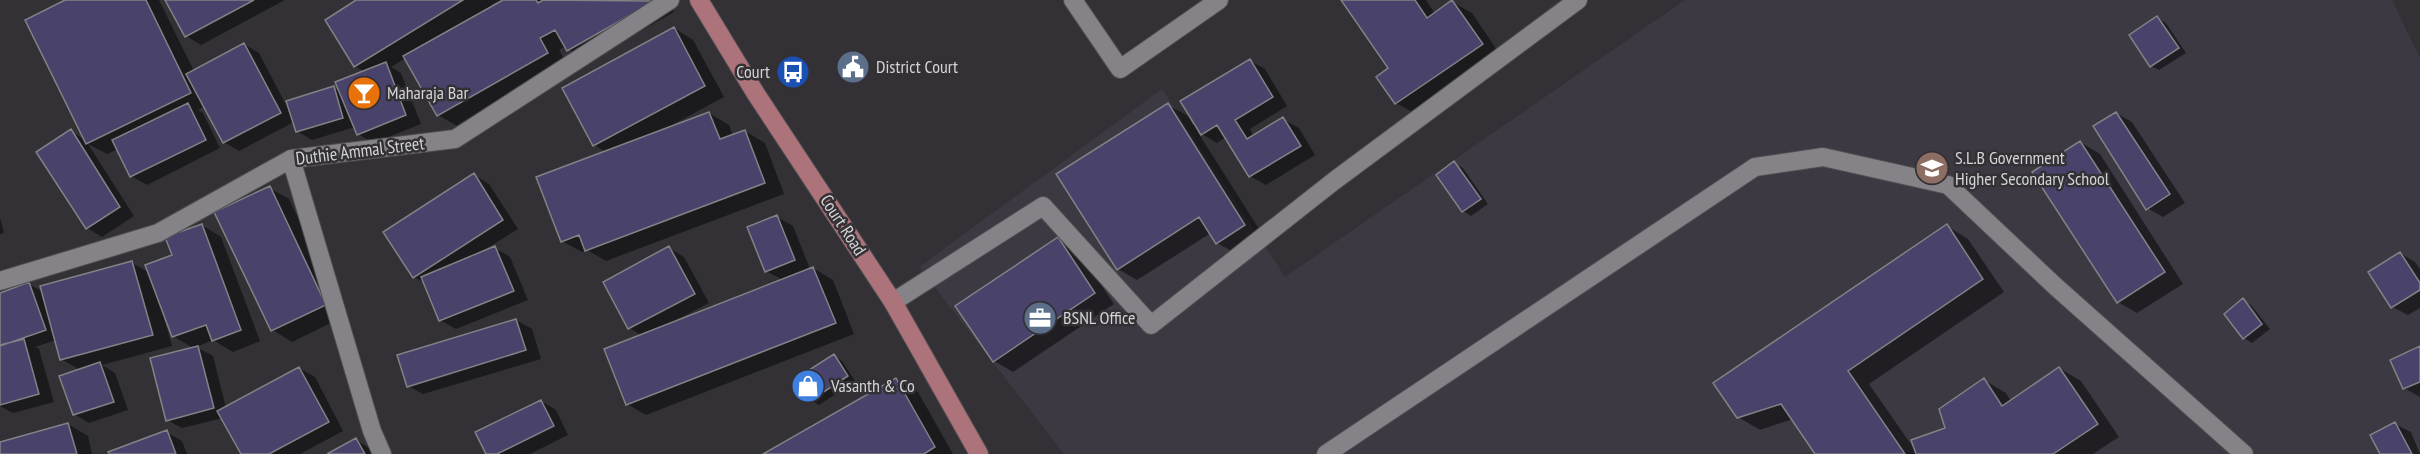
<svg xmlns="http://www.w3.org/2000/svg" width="2420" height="454" viewBox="0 0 2420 454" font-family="'PT Sans Narrow',sans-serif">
<rect width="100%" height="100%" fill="#333135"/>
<path fill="#3d3942" d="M1685 0H2392L2420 58V454H1064L919 267 1162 89 1285 277Z"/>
<path fill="#0007" d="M69 0H159L194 71 244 44 259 53 285 103 334 88 341 92 365 72 355 66 359 0H500L491 5 493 8 506 0H667L674 12 588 61 568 49 566 46 559 50 567 64 457 126 438 115 406 58 391 67 401 73 421 124 373 143 358 134 355 127 312 140 297 131 294 122 239 151 224 142 205 106 198 110 203 113 220 148 147 185 131 176 118 149 107 154 88 144 134 216 102 237 87 228 71 131 85 140Z
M166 0H285L201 45 186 36Z
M1343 0H1426L1435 14 1452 2 1472 13 1501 56 1416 114 1396 103 1390 68Z
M2157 18 2166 23 2186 53 2159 70 2151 66Z
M674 28 693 40 724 97 672 125 673 127 709 113 729 125 733 136 745 131 765 143 784 194 606 261 587 250 582 252 562 241 606 152 594 145 564 88Z
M1250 61 1265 69 1287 106 1250 129 1254 136 1283 119 1299 128 1315 155 1266 185 1250 176 1226 137 1217 143 1197 131 1264 237 1237 254 1217 243 1211 233 1137 280 1118 269 1168 105 1188 116 1193 125Z
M2116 113 2132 122 2185 203 2163 217 2147 208Z
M2080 142 2100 154 2183 284 2137 313 2118 302Z
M1454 163 1463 168 1488 204 1471 216 1463 211Z
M474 175 489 184 518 229 484 250 495 248 510 257 528 300 456 329 440 320 425 283 414 277 385 232Z
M269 188 289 199 345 316 292 342 273 330Z
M777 217 793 226 810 269 813 268 833 280 854 334 646 415 627 404 642 336 630 328 669 248 684 257 709 303 678 319 679 321 783 280 766 271Z
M0 218 4 233 0 234Z
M202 225 221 237 260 341 233 352 213 340 196 347 213 356 226 408 299 368 315 377 343 431 300 454H242L223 418 182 428 167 420 193 348 173 336 166 317 164 318 172 346 102 365 115 373 128 410 89 423 74 414 80 370 61 359 56 340 35 347 39 349 54 402 13 413 0 406V294L29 284 43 292 132 263 150 273 174 256Z
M1947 226 1968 239 2004 292 1869 384 1915 450 1947 429 1984 380 2006 393 2011 401 2059 368 2081 381 2119 437 2093 454H1816L1793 419 1760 430 1738 417Z
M1058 239 1078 250 1114 304 1013 372 994 361Z
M2400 253 2415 262 2420 269V308L2408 315 2392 307Z
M2243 300 2251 305 2270 329 2252 343 2244 338Z
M516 320 532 329 541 359 423 394 408 386Z
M2420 348V397L2404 388Z
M834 356 842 361 855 381 819 405 811 400Z
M896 380 918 392 953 454H766Z
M541 401 556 410 568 435 530 454H487Z
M68 424 88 436 92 454H0V443Z
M2395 424 2411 432 2420 454H2382Z
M166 432 182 441 187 454H110Z
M356 440 371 449 374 454H331Z"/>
<path fill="#49436b" stroke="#828286" stroke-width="1.5" d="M65 0H146L191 93 86 144 25 20Z
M165 0H254L185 37Z
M356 0H463L354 67 325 20Z
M503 0H536L538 3 543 0 655 1 567 51 555 30 540 38 548 53 437 116 403 56Z
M1341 0H1415L1427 18 1452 0 1483 44 1395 104 1376 77 1388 68Z
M2157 16 2179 48 2150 67 2129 35Z
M674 27 705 86 593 146 562 88Z
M244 43 281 113 223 143 186 74Z
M1250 59 1273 97 1235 120 1247 139 1283 117 1301 146 1249 177 1217 125 1201 135 1180 101Z
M386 62 406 115 357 135 335 82Z
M334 86 343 118 296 132 286 101Z
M188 103 206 140 130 177 112 140Z
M1168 103 1245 225 1216 244 1199 217 1117 270 1056 174Z
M709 112 720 139 745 130 765 183 585 251 579 235 561 242 536 177Z
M2116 112 2170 194 2146 210 2093 126Z
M71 129 120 207 86 229 36 152Z
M2080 141 2165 272 2117 303 2032 172Z
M1454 161 1481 199 1462 212 1436 175Z
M474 173 503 220 413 278 383 232Z
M270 186 326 305 271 331 214 212Z
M777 215 795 260 765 272 747 227Z
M202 224 241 330 212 341 206 325 172 337 145 265 172 255 165 237Z
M1947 224 1983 279 1848 371 1905 454H1815L1781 404 1737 418 1713 383Z
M1058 237 1095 293 993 362 955 306Z
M495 246 514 291 439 321 421 277Z
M669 246 695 294 628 329 603 282Z
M2400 252 2420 283V290L2391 308 2368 272Z
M132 261 153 335 60 360 40 286Z
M813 267 836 323 626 405 604 349Z
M29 282 46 330 0 346V293Z
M2243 298 2262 324 2243 339 2224 314Z
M516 319 526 350 407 387 397 355Z
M24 339 39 394 0 405V345Z
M198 346 214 408 166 421 150 358Z
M2420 346V382L2403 389 2390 360Z
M834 354 848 376 810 401 795 379Z
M100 362 114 402 73 415 59 376Z
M299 367 329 422 269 454H241L217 411Z
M2059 367 2098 424 2053 454H1916L1911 440 1945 428 1939 409 1984 378 2002 406Z
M896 378 935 447 924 454H763Z
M541 400 554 426 497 454H486L475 432Z
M2395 422 2412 454H2380L2370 435Z
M68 423 77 454H0V442Z
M167 430 176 454H109L108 452Z
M356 438 365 454H327Z"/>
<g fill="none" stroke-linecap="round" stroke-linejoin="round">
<g stroke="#4f4d50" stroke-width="20">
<path id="minor" d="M1073 0 1120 69 1219 0
M291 159 372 431 382 454
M0 281 158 233 291 159 455 139 670 0
M893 302 1043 206 1151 325 1334 181 1578 0
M1326 454 1755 167 1823 157 1948 185 2055 286 2244 454"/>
</g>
<g stroke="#4f4d50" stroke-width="20">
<path id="major" d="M699 0 756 94 893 302 979 454"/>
</g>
<use href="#minor" stroke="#858387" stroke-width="18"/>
<use href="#major" stroke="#ad737a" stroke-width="18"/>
</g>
<defs>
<g id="civic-disc" transform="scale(1.725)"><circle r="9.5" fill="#5c6f8a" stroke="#333135"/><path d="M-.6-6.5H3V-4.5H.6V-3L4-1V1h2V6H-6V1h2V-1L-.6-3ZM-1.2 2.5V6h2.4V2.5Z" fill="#fff"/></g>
<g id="bus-disc" transform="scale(1.725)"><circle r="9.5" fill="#1a4fb4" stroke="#333135"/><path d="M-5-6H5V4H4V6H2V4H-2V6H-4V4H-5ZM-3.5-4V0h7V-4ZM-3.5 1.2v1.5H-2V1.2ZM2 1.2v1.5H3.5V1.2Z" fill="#fff"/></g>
<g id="bar-disc" transform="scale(1.725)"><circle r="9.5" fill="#e8710a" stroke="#333135"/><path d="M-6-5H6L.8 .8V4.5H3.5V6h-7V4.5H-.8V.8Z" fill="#fff"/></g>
<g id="school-disc" transform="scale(1.725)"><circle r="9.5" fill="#8d6e63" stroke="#333135"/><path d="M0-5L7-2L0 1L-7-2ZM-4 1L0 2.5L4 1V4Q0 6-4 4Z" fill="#fff"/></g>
<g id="office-disc" transform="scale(1.725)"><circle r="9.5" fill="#5c6f8a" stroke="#333135"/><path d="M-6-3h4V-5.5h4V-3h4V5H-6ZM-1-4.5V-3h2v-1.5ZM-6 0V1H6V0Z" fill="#fff"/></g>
<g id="shop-disc" transform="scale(1.725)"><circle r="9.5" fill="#3f7fe0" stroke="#333135"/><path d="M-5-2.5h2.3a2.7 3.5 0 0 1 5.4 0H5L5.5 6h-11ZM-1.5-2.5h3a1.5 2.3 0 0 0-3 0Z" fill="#fff"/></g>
</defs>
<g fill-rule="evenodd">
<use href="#civic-disc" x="853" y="67"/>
<use href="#bus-disc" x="793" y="72"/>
<use href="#bar-disc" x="364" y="93"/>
<use href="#school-disc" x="1932" y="168"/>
<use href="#office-disc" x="1040" y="318"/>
<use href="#shop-disc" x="808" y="386"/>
</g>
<g text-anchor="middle" stroke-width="5" stroke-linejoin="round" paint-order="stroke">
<g font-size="18" fill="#d4d3d5" stroke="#333135" text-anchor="start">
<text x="876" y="73">District Court</text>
<text x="770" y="78" text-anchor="end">Court</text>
<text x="387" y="99">Maharaja Bar</text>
<text x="1955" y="164">S.L.B Government<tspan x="1955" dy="21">Higher Secondary School</tspan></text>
<text x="1063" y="324">BSNL Office</text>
<text x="831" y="392">Vasanth &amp; Co</text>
</g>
<g font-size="18" fill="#d4d3d5" stroke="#333135">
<text transform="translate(360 151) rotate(-7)" y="6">Duthie Ammal Street</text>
<text transform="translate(843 225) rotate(57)" y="6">Court Road</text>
</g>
</g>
</svg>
